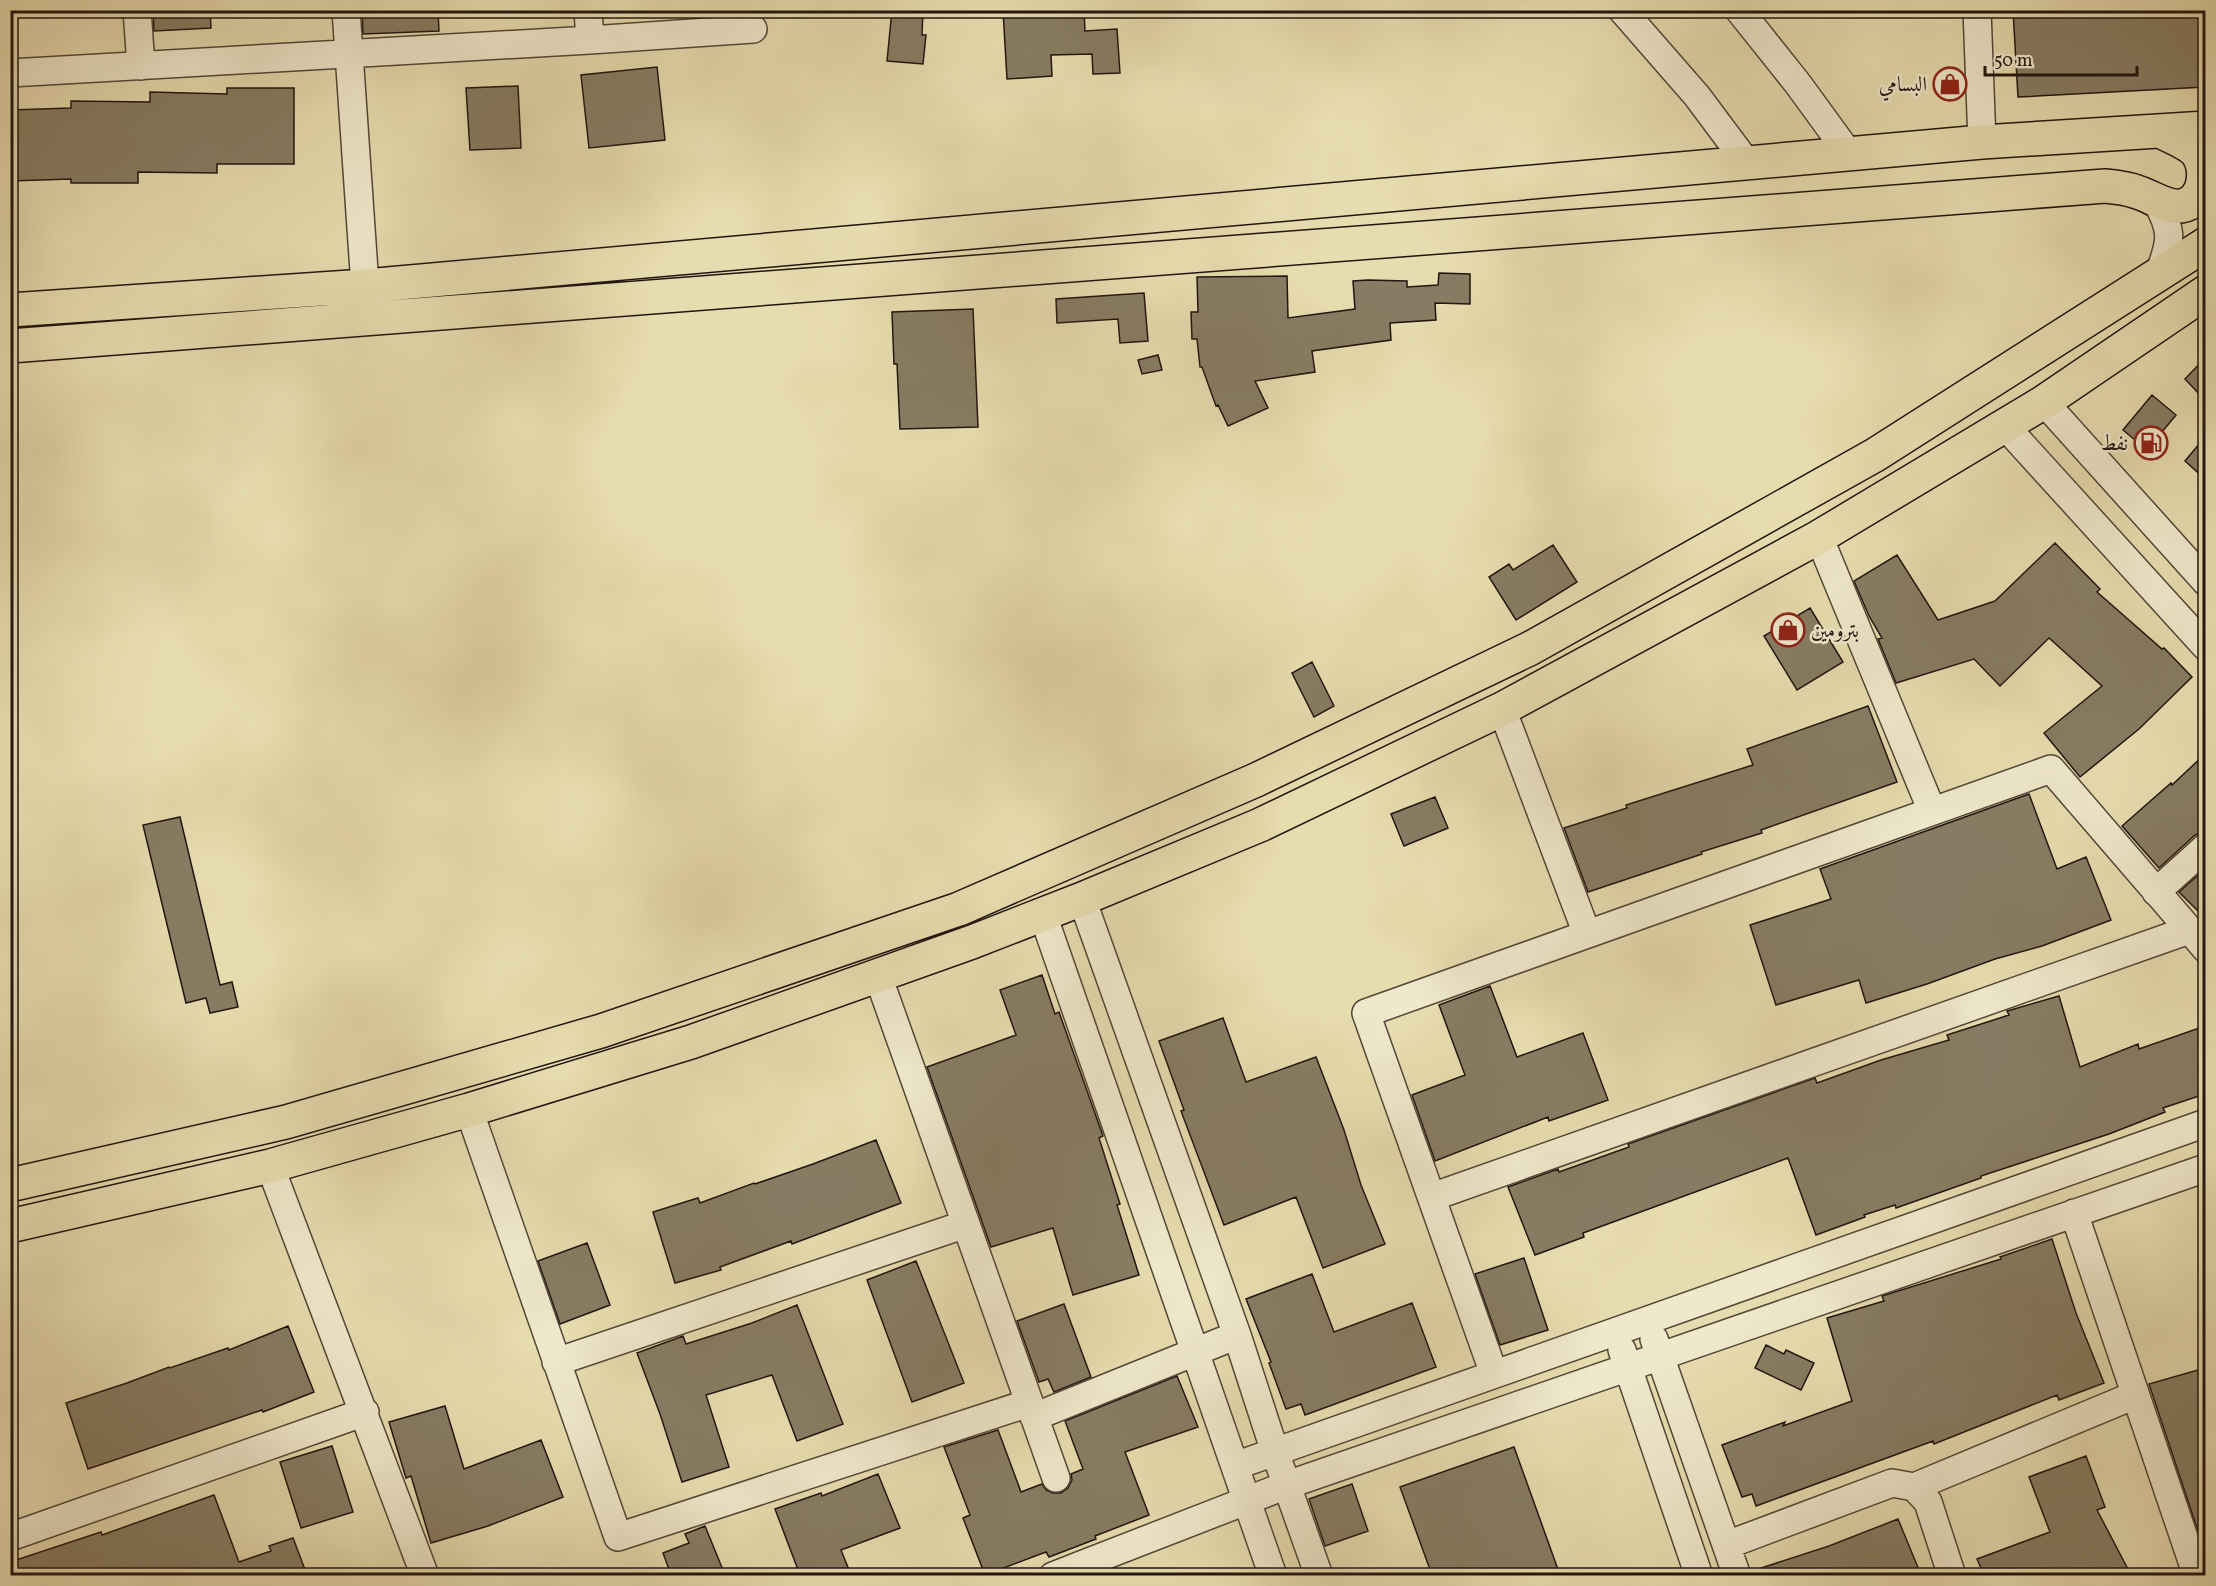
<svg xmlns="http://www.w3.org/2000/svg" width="2216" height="1586" viewBox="0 0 2216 1586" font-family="Vollkorn,Amiri,serif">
<rect width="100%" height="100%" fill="#e7dcaf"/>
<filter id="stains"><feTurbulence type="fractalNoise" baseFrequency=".00333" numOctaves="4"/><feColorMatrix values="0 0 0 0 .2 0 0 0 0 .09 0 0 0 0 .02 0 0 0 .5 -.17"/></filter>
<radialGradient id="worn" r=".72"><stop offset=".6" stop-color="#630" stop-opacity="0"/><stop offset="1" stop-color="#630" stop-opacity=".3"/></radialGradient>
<path fill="#877c63" stroke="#201510" stroke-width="1.5" d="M153 10H210L211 28 154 31Z
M362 10H438L439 31 363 34Z
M892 10H923L922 35H926L923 64 887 61Z
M1003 10H1084L1085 31 1117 29 1120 73 1093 74 1092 54 1051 55 1052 76 1007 79Z
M2013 10H2205V87L2018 97Z
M657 67 665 140 589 148 581 75Z
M518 86 521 148 470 150 466 88Z
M227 88H294V164H217V173L138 172V183H71V179L10 181V110L71 108V101L150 102V92L227 94Z
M1439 273 1470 274V304L1435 303 1436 320 1390 323 1391 340 1312 351 1315 372 1255 381 1268 408 1228 426 1218 405 1216 406 1202 367H1200L1197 339H1192L1191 312H1198L1197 277 1287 276 1288 318 1355 309 1353 281 1368 280 1407 281V287L1438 285Z
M1144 293 1148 341 1120 343 1118 319 1057 323 1056 299Z
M973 309 978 427 900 429 897 364H894L892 312Z
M1158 355 1162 370 1142 374 1138 360Z
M2205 358V400L2185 379Z
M2152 395 2176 415 2147 450 2123 430Z
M2205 437V479L2185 461Z
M2055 543 2100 589 2097 592 2162 649 2164 648 2192 677 2139 729 2080 777 2044 733 2102 686 2049 638 2000 686 1974 659 1896 683 1878 639 1882 638 1869 616 1854 581 1897 555 1938 620 1995 601Z
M1553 545 1577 582 1516 620 1489 577 1509 564 1513 570Z
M1810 608 1843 662 1797 690 1764 636Z
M1312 662 1334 706 1314 717 1292 673Z
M1868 706 1897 782 1761 830 1762 833 1701 852 1702 854 1588 892 1564 828 1627 808 1626 805 1753 765 1747 749Z
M2205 754V832L2195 835 2159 868 2122 826 2171 783 2172 785Z
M2029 794 2057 869 2086 857 2111 920 2042 946 1995 959 1927 984 1866 1003 1859 980 1776 1005 1750 925 1831 899 1820 869Z
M1435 797 1448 828 1404 846 1391 814Z
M180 817 220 985 232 982 238 1007 210 1013 206 998 186 1003 143 825Z
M2205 869V918L2179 892Z
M1042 975 1055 1014 1059 1012 1103 1136 1099 1138 1120 1204 1117 1205 1139 1275 1073 1295 1053 1228 991 1247 927 1067 1016 1035 1000 990Z
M1490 986 1517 1057 1583 1033 1608 1100 1549 1121 1548 1117 1435 1161 1412 1095 1465 1075 1439 1005Z
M2059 996 2080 1067 2138 1044 2139 1049 2205 1026V1094L2163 1108 2165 1112 2109 1134 1981 1176V1178L1896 1208 1895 1205 1864 1215 1865 1217 1816 1235 1788 1158 1583 1233 1584 1237 1535 1255 1508 1187 1558 1169 1559 1172 1629 1147 1628 1144 1815 1078 1817 1083 1881 1060 1949 1040 1947 1035 2009 1015 2007 1011Z
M1223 1018 1246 1082 1316 1057 1344 1130 1361 1185 1385 1244 1323 1268 1296 1197 1224 1225 1181 1111 1184 1110 1159 1041Z
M876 1140 901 1203 792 1244 791 1241 720 1267 721 1270 675 1283 653 1212 698 1198 700 1203 754 1183 755 1184 813 1164Z
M2052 1239 2076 1313 2104 1383 2059 1400 2057 1395 1934 1444 1933 1441 1756 1506 1752 1494 1742 1497 1722 1445 1785 1422 1783 1426 1852 1401 1827 1318 1884 1301 1882 1296 2001 1259 2000 1257Z
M587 1243 610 1305 560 1324 538 1261Z
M1524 1258 1548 1330 1500 1345 1475 1274Z
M916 1261 964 1383 912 1402 867 1280Z
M1312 1274 1334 1332 1412 1303 1436 1367 1305 1415 1301 1404 1286 1409 1269 1363 1271 1362 1246 1299Z
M1064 1304 1091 1377 1054 1392 1048 1379 1039 1382 1017 1321Z
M797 1305 843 1424 797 1441 772 1375 706 1395 729 1467 682 1482 660 1414 637 1353 683 1336 686 1344 752 1323Z
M288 1326 314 1392 263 1412 262 1410 88 1469 66 1403 127 1383 169 1367 170 1368 228 1348 229 1350Z
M1766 1345 1784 1354 1786 1350 1814 1363 1801 1390 1755 1368Z
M2205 1368V1552L2149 1384Z
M1177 1376 1198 1427 1125 1452 1149 1515 1095 1536 1096 1539 1049 1557 1046 1552 985 1575 963 1518 970 1515 944 1447 998 1430 1021 1492 1042 1484 1046 1490 1053 1493H1061L1068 1488 1072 1480 1071 1474 1083 1469 1065 1421Z
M445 1406 464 1469 541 1440 563 1497 488 1526 431 1543 411 1476 406 1478 389 1422Z
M332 1446 353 1512 301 1528 280 1462Z
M1514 1447 1560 1575H1432L1400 1487Z
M2086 1456 2105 1507 2097 1510 2131 1575H1984L1977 1559 2050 1532 2029 1477Z
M878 1474 900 1528 841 1550 851 1575H800L775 1509 821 1493 822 1496Z
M1352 1484 1368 1531 1325 1546 1309 1499Z
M214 1495 239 1562 271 1551 269 1546 293 1538 307 1575H10V1562L101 1532 102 1535Z
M1898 1519 1919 1570 1906 1575H1752V1571L1829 1546Z
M705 1526 725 1575H671L663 1553 689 1543 685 1534Z"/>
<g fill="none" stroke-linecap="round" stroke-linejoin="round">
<g stroke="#524738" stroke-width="30">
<path id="minor" d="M137 10 141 66
M346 10 365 286
M588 10 590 40
M1622 10 1697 96 1747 163
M1739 10 1798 84 1849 154
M1977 10 1982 142
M10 73 590 40 753 29
M2156 201C2174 232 2171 241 2159 274
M2044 402 2206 582
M2005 426 2206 647
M1819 537 1932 811
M1502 709 1587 934
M2156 892 2206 847
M1082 899 1237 1335 1275 1452 1319 1576
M1043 915 1273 1576
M878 976 1056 1478
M469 1110 618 1537 1029 1403
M270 1166 425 1576
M1432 1197 2189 930
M2074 1213 2197 1576
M1654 1339 1737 1576
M1622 1350 1699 1576
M556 1362 966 1224
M1494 1374 1366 1013 2051 769 2206 949
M1034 1417 1237 1335
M1235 1466 2206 1123
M1914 1487 2135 1395
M10 1537 365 1412
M1727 1545 1892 1483 1914 1487 1928 1502 1952 1576
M1086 1563 1287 1485 2206 1168
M1053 1576 1086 1563 1091 1576"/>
</g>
<g stroke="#201510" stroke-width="36">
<path id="major" d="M10 310 365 286 1982 142 2206 128
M10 346 2105 186C2116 187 2127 188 2137 192 2151 196 2166 208 2181 206 2205 202 2209 169 2197 153 2189 143 2171 137 2160 131
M10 1185 286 1122 601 1031 959 909 1256 780 1529 649 1875 455 2206 244
M10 1226 270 1166 469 1110 691 1042 972 942 1082 899 1260 825 1502 709 1819 537 2044 402 2206 292"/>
</g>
<use href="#minor" stroke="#efe8cb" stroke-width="27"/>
<use href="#major" stroke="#e7dcaf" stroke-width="33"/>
</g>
<defs>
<g id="shop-ring" transform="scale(1.725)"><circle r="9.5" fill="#efe8cb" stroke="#8f2418" stroke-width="1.5"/><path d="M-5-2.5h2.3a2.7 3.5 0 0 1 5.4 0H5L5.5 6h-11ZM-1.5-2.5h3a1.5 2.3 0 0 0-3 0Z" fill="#8f2418"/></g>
<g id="fuel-ring" transform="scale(1.725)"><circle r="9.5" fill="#efe8cb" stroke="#8f2418" stroke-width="1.5"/><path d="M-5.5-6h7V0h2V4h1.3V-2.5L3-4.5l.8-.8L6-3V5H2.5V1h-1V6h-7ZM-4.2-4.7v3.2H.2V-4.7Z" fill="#8f2418"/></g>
</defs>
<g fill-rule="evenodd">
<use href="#shop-ring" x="1950" y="84"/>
<use href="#fuel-ring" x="2151" y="443"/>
<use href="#shop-ring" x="1788" y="630"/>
</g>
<g text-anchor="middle" stroke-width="5" stroke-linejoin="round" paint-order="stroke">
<g font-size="21" fill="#201510" stroke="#efe8cb" text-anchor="end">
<text x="1927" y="91">البسامي</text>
<text x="2128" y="450">نفط</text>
<text x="1811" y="637" text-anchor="start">بترومين</text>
</g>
</g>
<rect width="2216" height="1586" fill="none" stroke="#e7dcaf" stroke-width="36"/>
<rect x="12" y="12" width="2192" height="1562" fill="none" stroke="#201510" stroke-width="3"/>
<rect x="18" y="18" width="2180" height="1550" fill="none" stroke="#201510" stroke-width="1.5"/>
<path d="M1985 66v9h152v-9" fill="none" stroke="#201510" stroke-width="3"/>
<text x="1994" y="66" font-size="18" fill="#201510" stroke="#efe8cb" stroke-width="4.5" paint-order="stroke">50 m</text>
<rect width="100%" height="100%" filter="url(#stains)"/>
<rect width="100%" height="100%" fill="url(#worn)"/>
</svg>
